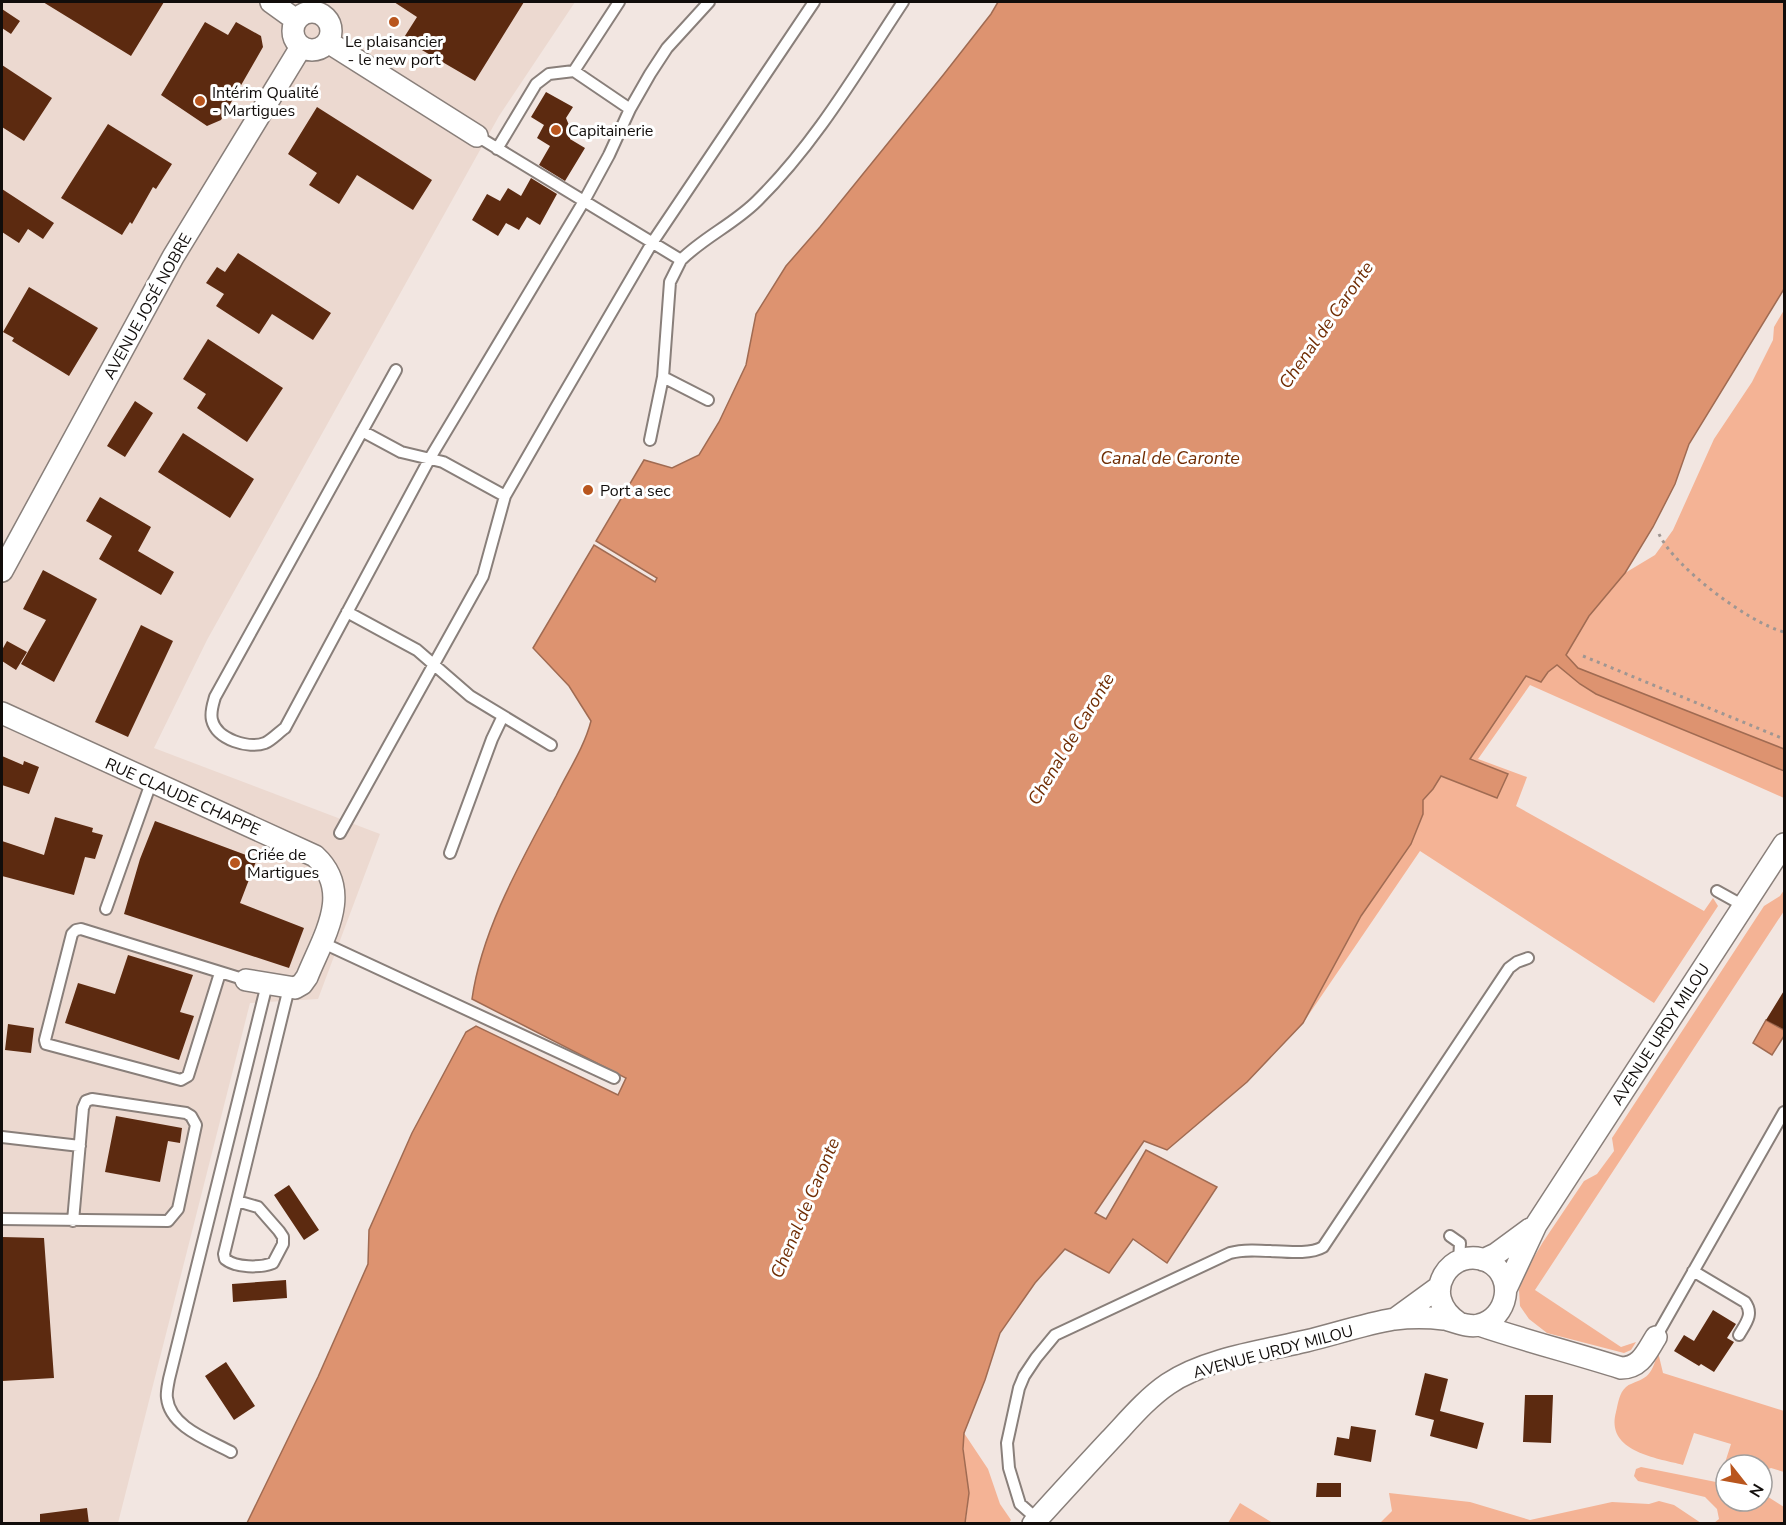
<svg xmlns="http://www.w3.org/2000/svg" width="1786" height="1525" viewBox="0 0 1786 1525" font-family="'Nunito Sans',sans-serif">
<rect width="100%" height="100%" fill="#f2e6e1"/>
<path fill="#ecd9d0" d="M2 2H575L499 116 207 640 154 748 380 834 318 999 250 1003 118 1523 2 1524Z"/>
<path fill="#f4b395" d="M1784 310V749L1578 668 1566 655 1589 616 1625 573 1655 555 1673 530 1714 439 1752 382 1773 340 1774 327Z
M1557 665 1580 684 1596 694 1784 771V798L1530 685 1478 759 1527 777 1516 806 1704 911 1713 898 1718 906 1654 1003 1420 851 1303 1023 1361 916 1411 844 1423 815V800L1433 789 1441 776 1497 797 1470 759 1526 676 1541 682 1548 672Z
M1784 890V911L1535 1290 1621 1347 1636 1342 1631 1350 1624 1353 1547 1333 1529 1319 1520 1306 1519 1290 1522 1277 1543 1242 1584 1181 1597 1174 1614 1151 1612 1138 1764 906 1780 896Z
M1658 1352 1663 1373 1784 1411V1472L1771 1468 1762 1472V1465H1726V1470L1723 1469 1731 1444 1694 1433 1683 1465C1657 1458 1605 1452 1616 1412 1618 1404 1619 1393 1626 1387 1629 1384 1634 1383 1638 1381 1652 1376 1654 1365 1658 1352Z
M964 1433 988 1469 1000 1504 1011 1520 1009 1523H965C973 1492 961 1464 964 1433Z
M1641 1467 1726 1484V1501H1762V1493L1784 1507V1523H1714L1719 1519 1717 1509 1705 1497 1638 1481 1634 1476 1636 1469Z
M1389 1493 1470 1502 1530 1520 1612 1502 1649 1504 1659 1501 1674 1505 1701 1523H1380L1392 1511Z
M1240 1503 1273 1523H1228Z"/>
<path fill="#dd9370" stroke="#a06b52" stroke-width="1.5" d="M998 2H1784V289L1689 444 1675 484 1653 527 1625 573 1589 616 1566 655 1578 668 1784 749V771L1596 694 1580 684 1557 665 1548 672 1541 682 1526 676 1470 759 1508 774 1497 798 1441 776 1433 789 1423 800V814L1411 844 1361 916 1303 1023 1247 1082 1167 1150 1144 1141 1095 1213 1106 1219 1146 1150 1217 1187 1167 1263 1133 1239 1109 1273 1065 1249 1035 1283 1000 1333 985 1380 964 1433 963 1449 969 1493 965 1523H247L318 1377 368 1264 369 1230 412 1133 466 1032 476 1026 618 1095 626 1078 472 999C482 928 523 858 556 796 568 771 584 748 591 721L569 686 533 648 594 545 655 582 657 578 596 541 644 460 672 468 699 455 719 422 746 365 756 314 786 266 820 227 944 74 991 14Z
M1766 1020 1784 1030V1036L1772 1055 1753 1043Z"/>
<path fill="#5c2a10" d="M43 2H164L131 56Z
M394 2H524L475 81 403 39 417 17Z
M2 9 20 21 11 34 2 28Z
M205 22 228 35 236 22 261 36 263 47 221 120 207 126 161 95Z
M2 65 52 98 24 141 2 127Z
M546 92 573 107 566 118 571 130 570 139 585 148 565 181 539 165 550 146 537 138 544 125 531 117Z
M317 107 432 180 413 210 357 175 339 204 309 185 317 173 288 154Z
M108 124 172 164 156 189 153 187 132 224 130 222 122 235 61 198Z
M531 178 557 194 540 225 527 217 519 230 506 223 498 236 472 220 487 194 500 201 508 188 521 196Z
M2 189 54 223 43 239 28 229 19 243 2 232Z
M238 253 331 313 313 340 272 314 259 334 216 306 224 294 206 283 217 267 225 272Z
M29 287 98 328 69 376 12 341 14 338 3 332Z
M208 339 283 388 247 442 197 408 206 394 183 379Z
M135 401 153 413 125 457 107 446Z
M183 433 254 479 230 518 158 472Z
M100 497 151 527 138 551 174 572 161 595 99 559 112 536 86 521Z
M43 570 97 599 54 682 21 664 46 620 23 609Z
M141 625 173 641 128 737 95 722Z
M7 641 27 652 16 670 2 661V650Z
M2 756 23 765 24 761 39 767 29 794 2 785Z
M55 817 93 828 92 832 103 835 95 859 85 857 74 895 2 876V841L44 855Z
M155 821 257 859 240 903 304 928 289 968 124 914 140 859Z
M128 955 193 975 180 1012 194 1016 179 1060 65 1023 78 983 115 994Z
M1785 989V1030L1766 1020Z
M8 1024 34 1028 31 1053 5 1050Z
M116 1116 182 1128 180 1143 168 1141 160 1182 105 1172Z
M289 1185 319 1230 304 1240 274 1195Z
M2 1237 44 1238 54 1378 2 1381Z
M286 1280 287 1298 233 1302 232 1284Z
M1713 1310 1736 1324 1727 1338 1734 1342 1714 1372 1701 1364 1699 1366 1674 1351 1684 1335 1694 1341Z
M226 1362 255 1406 234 1420 205 1376Z
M1425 1373 1448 1379 1440 1411 1484 1423 1477 1449 1430 1436 1434 1420 1415 1415Z
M1525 1395H1553L1551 1443 1523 1442Z
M1351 1426 1376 1430 1371 1462 1334 1455 1337 1437 1349 1439Z
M1317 1483H1341V1497H1316Z
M87 1508 89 1524H40V1514Z"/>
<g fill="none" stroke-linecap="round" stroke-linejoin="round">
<g stroke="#897f7a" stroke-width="14">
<path id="lane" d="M619 2 574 71 630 109
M477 136 681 260 670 282 663 377 708 400
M497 149 536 84 549 74 574 71
M681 260C704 237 734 224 757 201 816 143 858 70 903 2
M396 370 215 697C213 704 210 712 212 720 217 740 249 749 265 743 272 740 279 732 285 728L430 458 584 201 609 155 630 109 650 74 667 48 709 2
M362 431 401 452 443 462 505 496
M650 440 663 377
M347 612 417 650 470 696 551 745
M340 833 483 576 505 496 555 409 652 243 814 2
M450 853 492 739 503 716
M1717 891 1744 906
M106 909 151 783
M321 942 614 1078
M220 973 188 1076 181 1080 46 1044 45 1040 72 934 76 930 81 929 246 980
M2 1137 80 1146
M237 1201 258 1207 279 1231 283 1237V1244L273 1263C260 1268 236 1268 225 1259L224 1254 284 1008 289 988
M2 1219 168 1221 178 1209 196 1125 191 1116 186 1113 92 1099 86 1101 83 1108 73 1221
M1450 1236 1460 1243 1459 1262
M1693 1271 1745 1302C1754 1314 1746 1323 1739 1335
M1656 1337 1784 1112
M231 1452C209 1440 170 1427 167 1398 166 1393 168 1385 169 1379L267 984
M1037 1519 1020 1504 1009 1468 1007 1443 1019 1388 1024 1376 1036 1358 1055 1335 1230 1253C1257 1245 1303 1259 1323 1247L1509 968 1517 962 1528 958"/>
</g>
<g stroke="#897f7a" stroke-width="24">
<path id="street" d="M271 2 296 20
M293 31a19 19 0 1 1 38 0a19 19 0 1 1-38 0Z
M328 42 477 136
M2 571 173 257 301 47
M2 713 315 856C354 892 323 937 307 977L302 984 295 988 246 980
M1483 1260 1496 1254 1530 1229
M1506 1289 1536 1225 1784 844
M1395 1319 1439 1287
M1479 1325C1526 1341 1574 1353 1621 1368 1641 1368 1647 1351 1656 1337
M1033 1524C1058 1496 1084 1468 1110 1440 1128 1421 1146 1399 1168 1384 1205 1359 1263 1351 1306 1341 1335 1334 1365 1324 1394 1319 1410 1317 1428 1317 1444 1319 1455 1321 1468 1328 1479 1325 1508 1318 1516 1277 1489 1262 1452 1243 1416 1295 1459 1323"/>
</g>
<path stroke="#9f9692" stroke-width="3" stroke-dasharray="3 4.5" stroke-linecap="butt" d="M1659 534C1674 567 1749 623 1784 632
M1583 656 1784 739"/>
<use href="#lane" stroke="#fff" stroke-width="10"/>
<use href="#street" stroke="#fff" stroke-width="21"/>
</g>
<g fill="#b9561e" stroke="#fff" stroke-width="2">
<circle cx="394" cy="22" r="6"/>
<circle cx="200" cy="101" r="6"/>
<circle cx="556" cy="130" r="6"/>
<circle cx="588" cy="490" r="6"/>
<circle cx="235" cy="863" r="6"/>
</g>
<g text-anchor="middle" stroke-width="6" stroke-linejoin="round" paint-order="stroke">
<g font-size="16" fill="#110d0b" stroke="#fff" text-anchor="start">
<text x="394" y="47" text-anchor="middle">Le plaisancier<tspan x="394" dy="18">- le new port</tspan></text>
<text x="212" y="98">Intérim Qualité<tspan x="212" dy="18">- Martigues</tspan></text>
<text x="568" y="136">Capitainerie</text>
<text x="600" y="496">Port a sec</text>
<text x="247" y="860">Criée de<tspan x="247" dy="18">Martigues</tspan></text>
</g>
<g font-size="16" fill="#110d0b" stroke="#fff">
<text transform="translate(147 306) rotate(-61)" y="6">AVENUE JOSÉ NOBRE</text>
<text transform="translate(183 796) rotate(24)" y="6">RUE CLAUDE CHAPPE</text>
<text transform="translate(1660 1034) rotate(-57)" y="6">AVENUE URDY MILOU</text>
<text transform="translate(1273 1351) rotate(-15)" y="6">AVENUE URDY MILOU</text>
</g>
<g font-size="18" font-style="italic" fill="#702d04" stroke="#fff">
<text transform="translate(1326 325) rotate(-55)" y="6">Chenal de Caronte</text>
<text x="1170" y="464">Canal de Caronte</text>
<text transform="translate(1071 739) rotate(-59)" y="6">Chenal de Caronte</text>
<text transform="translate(805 1208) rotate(-67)" y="6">Chenal de Caronte</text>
</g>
</g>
<rect width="1786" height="1525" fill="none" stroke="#110d0b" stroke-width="6"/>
<g transform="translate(1744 1483) rotate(121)"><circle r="28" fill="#ffffff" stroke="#a09e9d" stroke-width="1.5"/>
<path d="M0-4.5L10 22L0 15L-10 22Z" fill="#b9561e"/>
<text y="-9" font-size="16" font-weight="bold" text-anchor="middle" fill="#110d0b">N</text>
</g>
</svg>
